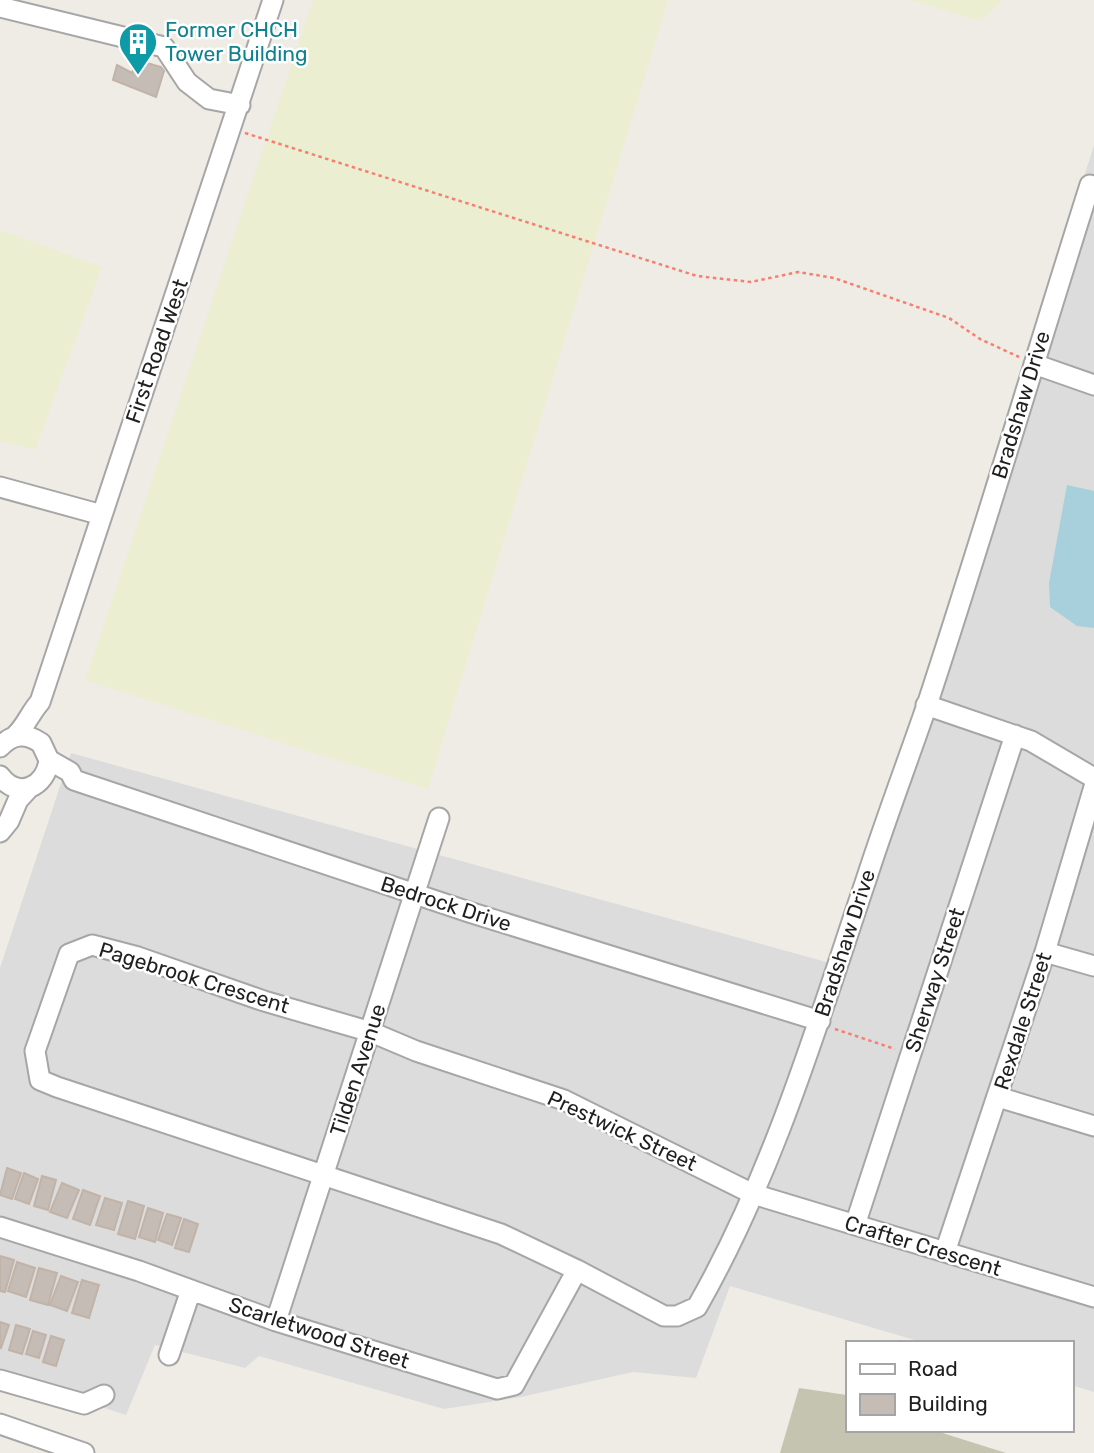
<svg xmlns="http://www.w3.org/2000/svg" width="1094" height="1453" viewBox="0 0 1094 1453" font-family="Rubik,sans-serif">
<rect width="100%" height="100%" fill="#efece5"/>
<path fill="#dddcdc" d="M1094 145V1392L1071 1385V1343H925L730 1286 696 1378 633 1372 521 1397 444 1409 259 1356 245 1368 155 1345 126 1415 0 1374V968L71 753 837 965Z"/>
<path fill="#c4c4b1" d="M799 1388 847 1395V1430H933L1006 1453H780Z"/>
<path fill="#ebeed1" d="M313 0H668L428 789 85 680Z
M910 0H1002L980 21Z
M0 230 102 267 35 450 0 441Z"/>
<path fill="#a7cfdc" d="M1067 485 1094 491V628L1077 626 1050 607 1049 583Z"/>
<path fill="#c4bcb5" stroke="#c1b3a8" stroke-width="2" d="M137 60 161 67 164 71 156 97 113 80 117 65 132 73Z
M7 1168 21 1173 12 1199 0 1195Z
M24 1173 38 1179 29 1204 15 1199Z
M42 1176 56 1180 48 1210 34 1206Z
M62 1183 79 1190 67 1218 50 1212Z
M83 1190 100 1196 90 1225 73 1219Z
M105 1198 122 1203 114 1230 96 1225Z
M128 1201 144 1206 135 1239 118 1234Z
M148 1208 163 1213 155 1242 139 1237Z
M167 1214 181 1218 172 1245 158 1240Z
M184 1219 198 1224 189 1252 175 1248Z
M0 1256 14 1260 5 1292 0 1291Z
M17 1262 35 1268 26 1297 8 1291Z
M39 1268 57 1273 48 1305 30 1300Z
M61 1276 78 1282 67 1311 50 1305Z
M82 1280 99 1285 89 1318 72 1313Z
M0 1322 9 1325 1 1348 0 1347Z
M16 1325 30 1329 22 1354 9 1350Z
M33 1331 46 1335 39 1358 26 1354Z
M51 1336 64 1340 56 1366 43 1362Z"/>
<g fill="none" stroke-linecap="round" stroke-linejoin="round">
<g stroke="#a6a6a6" stroke-width="23">
<path id="minor" d="M0 7 164 47 187 82 209 99 240 105
M1090 185C1035 358 984 532 927 705 907 763 885 821 866 880 817 1025 773 1174 697 1307L677 1316H664L577 1270 501 1234 57 1087 40 1080 35 1051 69 954 92 945 138 957 264 1001 371 1032 416 1051 564 1100 753 1194 1094 1297
M1034 364 1094 385
M0 487 102 515
M926 705 1031 741 1094 778
M15 736C26 726 30 713 40 702L273 0
M0 747C13 733 26 733 41 743L49 760C46 787 18 800 0 776
M49 760 70 772 74 780 469 912 820 1021
M0 832 9 821 18 800 29 788
M1045 952 1094 966
M998 1097 1094 1126
M855 1225 1015 735
M0 1227 139 1271 276 1321 497 1389 514 1385 577 1270
M945 1252 1045 952 1094 787
M276 1321 439 818
M169 1355 191 1290
M0 1380 84 1404 104 1395
M0 1424 84 1453"/>
</g>
<path stroke="#f67f6f" stroke-width="2.5" stroke-dasharray="3.5 3.5" stroke-linecap="butt" d="M245 133 697 276 751 282 798 272 834 278 949 318 980 339 1019 357
M835 1029 895 1049"/>
<use href="#minor" stroke="#fff" stroke-width="19"/>
</g>
<defs>
<g id="building-pin" transform="scale(2.0125)"><path d="M0 17L-7.5 6A9.5 9.5 0 1 1 7.5 6Z" fill="#0f9aa8" stroke="#fff"/><path d="M-4-6H4V6H1V3H-1V6H-4ZM-2.5-4.3h1.7v1.8h-1.7ZM.8-4.3h1.7v1.8H.8ZM-2.5-1h1.7V.8h-1.7ZM.8-1h1.7V.8H.8Z" fill="#fff"/></g>
</defs>
<g fill-rule="evenodd">
<use href="#building-pin" x="138" y="42"/>
</g>
<g text-anchor="middle" stroke-width="5" stroke-linejoin="round" paint-order="stroke">
<g font-size="21" fill="#0d838f" stroke="#fff" text-anchor="start">
<text x="165" y="37">Former CHCH<tspan x="165" dy="24">Tower Building</tspan></text>
</g>
<g font-size="21" fill="#1f1f1f" stroke="#fff">
<text transform="translate(157 351) rotate(-71)" y="7">First Road West</text>
<text transform="translate(1021 405) rotate(-73)" y="7">Bradshaw Drive</text>
<text transform="translate(446 904) rotate(18)" y="7">Bedrock Drive</text>
<text transform="translate(845 943) rotate(-72)" y="7">Bradshaw Drive</text>
<text transform="translate(194 978) rotate(17)" y="7">Pagebrook Crescent</text>
<text transform="translate(935 980) rotate(-72)" y="7">Sherway Street</text>
<text transform="translate(1023 1021) rotate(-72)" y="7">Rexdale Street</text>
<text transform="translate(358 1070) rotate(-72)" y="7">Tilden Avenue</text>
<text transform="translate(622 1131) rotate(25)" y="7">Prestwick Street</text>
<text transform="translate(923 1246) rotate(17)" y="7">Crafter Crescent</text>
<text transform="translate(319 1333) rotate(18)" y="7">Scarletwood Street</text>
</g>
</g>
<rect x="846" y="1341" width="228" height="91" fill="#ffffff" stroke="#a5a5a5" stroke-width="2"/>
<rect x="860" y="1364" width="35" height="10" fill="#ffffff" stroke="#a5a5a5" stroke-width="2"/>
<text x="908" y="1376" font-size="21" fill="#1f1f1f">Road</text>
<rect x="860" y="1394" width="35" height="21" fill="#c4bcb5" stroke="#a5a5a5" stroke-width="2"/>
<text x="908" y="1411" font-size="21" fill="#1f1f1f">Building</text>
</svg>
